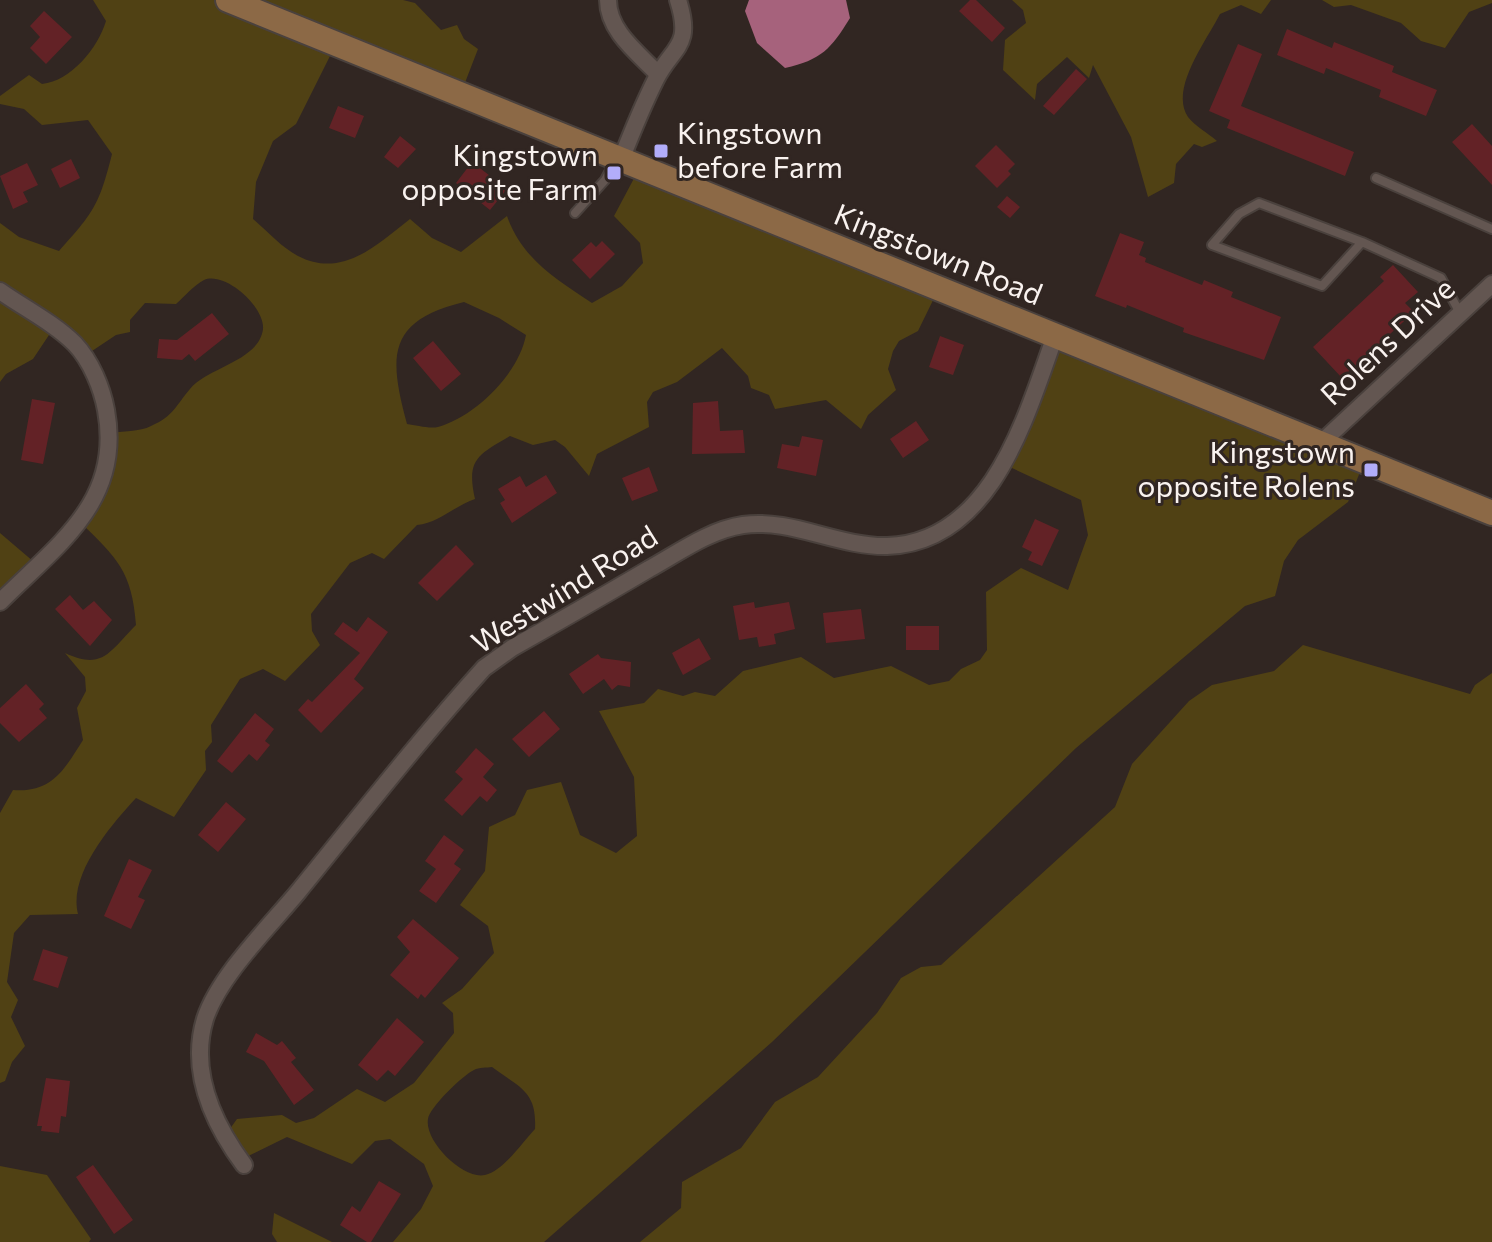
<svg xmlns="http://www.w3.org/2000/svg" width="1492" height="1242" viewBox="0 0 1492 1242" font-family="Commissioner,sans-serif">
<rect width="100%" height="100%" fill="#312622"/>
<path fill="#504114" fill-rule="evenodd" d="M93 0H403L415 3 441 30 457 25 464 39 478 49 461 93 336 44 296 124 273 141 256 182 253 219C267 231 282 248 298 256 342 279 377 245 410 219L432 238 461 252 507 216C522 259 556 279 592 303L622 286 643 263 640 243 614 216 639 169 938 290 918 331 899 341 893 351 888 369 896 390 868 415 861 429 826 400 775 409 769 395 751 388 748 376 722 348 677 382 653 392 647 402 649 427 597 454 589 476 565 447 555 440 533 445 510 436C478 455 466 459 475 499 454 506 439 523 417 525L384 559 372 553 350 563 311 614 312 631 320 645 285 681 263 669 240 679 211 725 212 742 205 751 206 770 174 817 136 798C111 825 68 875 78 914L30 915 14 933 7 982 18 1000 11 1017 25 1046 12 1062 5 1081 0 1083V813L13 790C52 793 64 770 83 740L77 708 86 691 85 677 65 653C103 671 110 651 136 625 132 571 117 558 80 522L109 433C122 431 140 432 151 426 174 416 176 405 190 389 208 367 259 361 263 329 265 307 225 271 204 280 194 285 184 297 176 304L145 303 130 320V332L116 335 83 357 53 329 33 359 6 374 0 382V223L19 237 59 251C93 213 99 206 112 154L88 120 42 125 24 109 0 104V96L29 75 42 84C71 81 98 48 106 21ZM464 302 499 318 526 335C519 373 476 416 438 427 429 429 416 425 407 424 389 357 386 321 464 302Z
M1012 0H1271L1261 14 1241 5 1220 14C1207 40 1169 89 1188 117 1195 126 1208 133 1217 141L1202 147 1194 144 1176 164 1174 183 1148 197 1131 137 1093 65 1089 78 1067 57 1037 84 1035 100 1003 70 1005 40 1026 23 1023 10Z
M1322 0H1492V3L1469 12 1445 48 1421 41 1401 23 1351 5 1334 7Z
M1052 344 1364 462 1348 502 1298 540 1284 561 1275 596 1245 606 1076 748 772 1042 544 1242H393L421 1209 433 1186 424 1164 390 1139 375 1141 352 1164 287 1137 242 1159 224 1137 237 1119 282 1115 296 1123 314 1118 357 1089 385 1102 414 1083 454 1033 453 1013 442 1003 462 989 494 953 488 926 460 905 485 871 489 827 515 815 527 790 561 782 580 835 616 853 637 836 634 777 599 711 644 703 658 689 683 696 695 692 715 696 743 671 801 657 834 678 891 666 929 685 949 681 961 669 980 660 987 650 986 592 1021 568 1068 590 1088 535 1081 500 1001 463ZM492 1067C520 1088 537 1091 535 1129 522 1143 503 1171 485 1175 463 1180 424 1141 428 1119 429 1108 463 1075 474 1070 479 1067 487 1068 492 1067Z
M0 533 34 562 0 599Z
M1303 645 1470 694 1475 685 1492 673V1242H640L681 1208 682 1182 741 1148 775 1102 818 1077 877 1013 901 978 921 967 941 965 1115 807 1132 764 1189 701 1212 685 1274 671Z
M0 1166 47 1175 91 1239 89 1242H0Z
M274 1213 332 1242H277L272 1234Z"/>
<path fill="#a6627c" d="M749 0H846L850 18C831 49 821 60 785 68L757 43 745 11Z"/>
<path fill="#632226" d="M970 0H976L1005 28 992 42 959 11Z
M44 11 72 37 46 64 30 48 40 37 30 26Z
M1287 29 1332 48 1334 42 1394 66 1392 72 1437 90 1426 116 1379 97 1381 90 1326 68 1324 74 1277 55Z
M1238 44 1262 54 1241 106 1354 152 1345 176 1227 128 1230 120 1209 111Z
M1076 69 1087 79 1054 115 1043 106Z
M338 106 364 116 355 138 329 128Z
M1472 124 1492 146V185L1452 142Z
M400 136 416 149 398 168 384 157Z
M996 145 1015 164 1008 171 1011 174 997 188 975 166Z
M71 159 80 178 60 188 51 169Z
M472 162 507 189 490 210 456 183Z
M27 163 38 185 23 192 28 202 13 209 0 176Z
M1007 196 1020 207 1010 218 997 207Z
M1120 233 1144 242 1139 255 1146 258 1145 262 1202 285 1204 280 1233 292 1231 297 1281 317 1264 360 1183 332 1184 328 1127 305 1126 308 1095 296Z
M602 241 615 254 590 279 572 260 591 242 596 247Z
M1393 265 1418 292 1405 303 1414 312 1342 378 1313 347 1384 281 1380 277Z
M212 313 229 334 195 361 189 354 182 360 157 358 159 339 177 340Z
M940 336 964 345 953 375 929 367Z
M433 341 461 374 441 391 413 358Z
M32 399 55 403 43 464 21 460Z
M718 401 720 431 743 430 745 453 692 454 693 403Z
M916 421 929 440 903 458 890 439Z
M802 436 823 440 816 476 777 468 782 444 799 447Z
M649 467 658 491 632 501 622 478Z
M546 475 557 493 512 523 500 503 505 500 498 489 520 476 526 487Z
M1035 519 1059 530 1042 566 1028 560 1032 552 1022 547Z
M456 545 474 564 437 601 418 583Z
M70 595 83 610 94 601 112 620 90 646 55 609Z
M754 602 755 608 789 602 795 629 774 634 776 644 759 647 757 637 739 640 733 606Z
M861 609 865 639 826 643 823 613Z
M368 617 388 632 354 679 364 688 321 733 298 710 308 699 312 702 360 653 334 634 343 622 357 632Z
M906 626H939V650H906Z
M699 638 711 659 683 675 672 653Z
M598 654 601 658 631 662 630 687 618 685 612 690 604 679 583 694 569 674Z
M26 684 44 704 39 709 47 718 19 742 0 723V708Z
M544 711 560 729 529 757 512 739Z
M255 713 274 729 265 741 270 745 257 761 249 754 232 773 217 761Z
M476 748 494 764 483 777 497 790 487 802 480 796 462 816 444 800 463 779 455 772Z
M226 802 246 819 218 852 198 835Z
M444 835 464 850 454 864 461 869 436 903 419 891 436 869 425 861Z
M129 859 152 870 138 897 145 900 131 929 104 916Z
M413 919 459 958 425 998 421 994 418 999 390 975 410 952 397 937Z
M43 949 68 957 58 988 33 980Z
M397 1018 424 1042 395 1076 388 1070 377 1081 358 1065Z
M256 1033 277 1045 282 1041 296 1058 291 1062 314 1090 294 1105 264 1061 246 1052Z
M46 1078 70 1081 66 1117 61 1116 59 1133 41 1131 42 1126H37Z
M93 1165 133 1220 114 1234 76 1177Z
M379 1181 401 1194 371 1242H367L340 1225 352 1206 360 1212Z"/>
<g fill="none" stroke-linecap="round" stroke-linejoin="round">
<g stroke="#4a413d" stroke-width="12">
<path id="service" d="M1376 178 1492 229
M575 213 605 180 616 159
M1362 242 1259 203 1239 214 1212 245 1322 286 1362 242 1441 278 1460 313"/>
</g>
<g stroke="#4a413d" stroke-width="20">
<path id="minor" d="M608 0C608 31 638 53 658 74
M621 160C632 132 643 105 656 79 673 46 693 47 678 0
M0 291C24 308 54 323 75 344 91 361 102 388 106 410 123 501 58 544 0 602
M1323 441 1492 284
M244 1165C213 1123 189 1072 205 1019 219 976 269 927 298 892 359 817 419 740 484 668L512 648C558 622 603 596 649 569 678 553 709 530 743 525 791 518 838 547 887 546 992 543 1026 416 1055 336"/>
</g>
<g stroke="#4a413d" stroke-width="28">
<path id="primary" d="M228 0 1492 513"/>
</g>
<use href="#service" stroke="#635651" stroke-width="8"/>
<use href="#minor" stroke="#635651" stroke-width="16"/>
<use href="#primary" stroke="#8c6946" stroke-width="24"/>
</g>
<g fill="#b2adfa" stroke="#312622" stroke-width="3">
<rect x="653" y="143" width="16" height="16" rx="4"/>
<rect x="606" y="165" width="16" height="16" rx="4"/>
<rect x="1363" y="462" width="16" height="16" rx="4"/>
</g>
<g text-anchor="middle" stroke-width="6" stroke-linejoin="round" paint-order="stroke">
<g font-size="30" fill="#f9f2ef" stroke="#312622" text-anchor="end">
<text x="677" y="144" text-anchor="start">Kingstown<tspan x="677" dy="34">before Farm</tspan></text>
<text x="598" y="166">Kingstown<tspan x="598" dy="34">opposite Farm</tspan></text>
<text x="1355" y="463">Kingstown<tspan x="1355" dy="34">opposite Rolens</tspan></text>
</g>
<g font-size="30" fill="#f9f2ef" stroke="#312622">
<text transform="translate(938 255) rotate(22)" y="10">Kingstown Road</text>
<text transform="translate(1388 342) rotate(-43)" y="10">Rolens Drive</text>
<text transform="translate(565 590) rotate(-32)" y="10">Westwind Road</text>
</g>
</g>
</svg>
